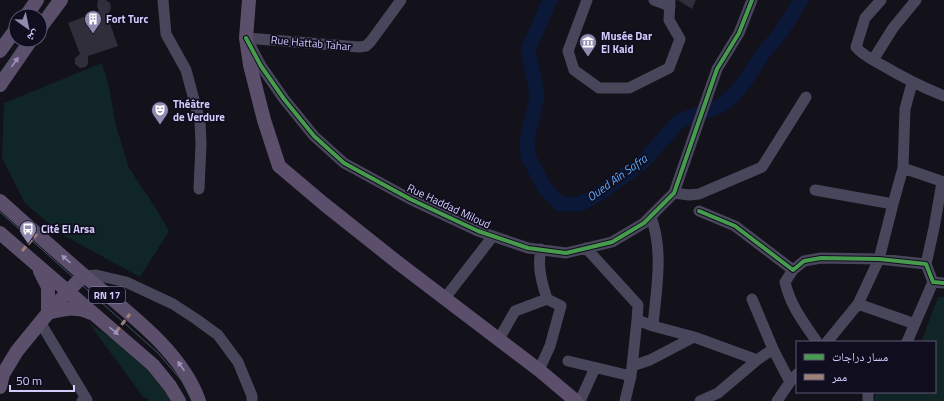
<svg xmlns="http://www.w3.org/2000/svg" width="944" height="401" viewBox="0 0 944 401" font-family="'Titillium Web','Noto Naskh Arabic',sans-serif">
<rect width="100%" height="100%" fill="#13111a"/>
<path fill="#102526" d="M102 63 109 87 116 126 129 168 155 207 169 231 140 277 61 234 25 203 2 158 4 103Z
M938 297H944V401H874L876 392H935V342H921Z
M88 322 134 354 165 387 170 401H149L148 398H144Z"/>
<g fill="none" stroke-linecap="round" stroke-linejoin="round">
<path stroke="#0b1837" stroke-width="15" d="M550 0 528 50 534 78 537 97 527 140 528 156 544 187 560 204H580L599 194 642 163 679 121 720 106 734 95 748 77 764 52 778 36 791 17 801 0"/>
</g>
<path fill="#312e3c" d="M98 0H106L110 3 111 7 110 11 107 15 118 46 88 56V64L85 67 80 68 75 64V58L80 54 68 23 99 11 97 6Z
M678 0H696L692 9Z"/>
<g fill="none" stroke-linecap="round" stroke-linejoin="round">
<path stroke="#48465b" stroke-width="11" d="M163 0 166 34 186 70 200 122 201 144 199 189
M587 0 568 51 574 70 599 88H629L669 68 680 39 669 20 670 0
M654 0 670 6
M881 0 865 18 856 47C862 55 873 60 882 65 902 77 922 87 944 96
M246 38 359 47 366 46 371 41 401 0
M249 43 261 66 284 99 314 136 344 163 410 199 478 231 528 248 566 253 612 242 644 223 674 193 717 69 739 33 752 0
M873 60 893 28 916 0
M903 168 944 182
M815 190 893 204
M674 193 689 195 699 194 762 167 806 97
M699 211 735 226 793 270 804 261 821 258 879 259 926 264 933 282 944 283
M651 217C664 252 656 290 653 326
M586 248 638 305 637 320
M541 249C537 267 542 283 547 299
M926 264 934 228 941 188 944 182
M793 270 785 282C790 305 804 323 817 342
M85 276 96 275 126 282 173 304 196 319 218 335 238 362 252 396V401
M445 298 493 236
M752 299 773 349 790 382
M858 304 915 324
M40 322 87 400 82 401
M499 339 515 311 547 299 561 306 550 346 539 370
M827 342 858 304 879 259 893 204 903 168 905 109 912 83
M907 342 933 282
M568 361 631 376
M632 366 650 360 694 337
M868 392V401
M580 401 595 368
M625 401 631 376 637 320 653 326 694 337 757 360
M700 401 718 393 757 360 773 349
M777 401 790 382 797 374"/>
<path stroke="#5c4f6c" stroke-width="14" d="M249 0 246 38 250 65 264 120 279 166 324 204 397 262 539 370 576 401
M26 16 37 0
M40 28 61 0
M0 51 16 29
M0 85 31 40
M0 201C29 227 58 253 87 278 127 312 181 350 199 401
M0 233 153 365 170 386 179 401
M40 271 48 287V313
M48 313C63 309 77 306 91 313
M0 387 3 374 17 351 48 313 77 282 85 276"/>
<path stroke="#415363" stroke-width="1" d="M40 17 52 0
M0 73 24 40
M0 212 158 353 182 381 192 401"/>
<path stroke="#9e8076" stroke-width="3" stroke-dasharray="6 3" stroke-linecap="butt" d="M22 251 37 234
M116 332 130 314"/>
<g stroke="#100d1e" stroke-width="6">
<path id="cycleway" d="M246 38 261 66 284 99 314 136 344 163 410 199 478 231 528 248 566 253 612 242 644 223 674 193 717 69 739 33 752 0
M699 211 735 226 793 270 804 261 821 258 879 259 926 264 933 282 944 283"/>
</g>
<use href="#cycleway" stroke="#469c4c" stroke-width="4"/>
</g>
<defs><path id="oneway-solid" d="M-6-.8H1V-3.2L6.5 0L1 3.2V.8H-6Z"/></defs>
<g fill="#9d93bc">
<use href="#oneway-solid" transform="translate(15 62) rotate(-54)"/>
<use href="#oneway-solid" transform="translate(66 259) rotate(-139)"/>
<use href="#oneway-solid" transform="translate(114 331) rotate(40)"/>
<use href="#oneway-solid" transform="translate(181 366) rotate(-125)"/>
</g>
<defs>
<g id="building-pin" transform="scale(0.9)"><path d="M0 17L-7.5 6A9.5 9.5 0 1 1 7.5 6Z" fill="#908aae" stroke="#100d1e"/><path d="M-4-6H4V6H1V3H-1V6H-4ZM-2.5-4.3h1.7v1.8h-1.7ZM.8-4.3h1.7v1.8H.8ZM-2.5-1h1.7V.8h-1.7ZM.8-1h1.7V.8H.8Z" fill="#fff"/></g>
<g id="museum-pin" transform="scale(0.9)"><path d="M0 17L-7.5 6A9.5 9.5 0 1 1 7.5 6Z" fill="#908aae" stroke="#100d1e"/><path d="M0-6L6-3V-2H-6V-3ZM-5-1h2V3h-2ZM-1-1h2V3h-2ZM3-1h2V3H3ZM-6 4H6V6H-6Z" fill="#fff"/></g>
<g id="theatre-pin" transform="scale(0.9)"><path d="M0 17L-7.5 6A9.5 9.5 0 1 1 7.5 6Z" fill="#908aae" stroke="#100d1e"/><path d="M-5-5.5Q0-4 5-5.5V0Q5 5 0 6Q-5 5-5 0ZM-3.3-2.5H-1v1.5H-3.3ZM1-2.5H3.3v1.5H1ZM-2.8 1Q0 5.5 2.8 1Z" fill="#fff"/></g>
<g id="bus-pin" transform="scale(0.9)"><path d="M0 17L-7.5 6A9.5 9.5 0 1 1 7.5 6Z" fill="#908aae" stroke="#100d1e"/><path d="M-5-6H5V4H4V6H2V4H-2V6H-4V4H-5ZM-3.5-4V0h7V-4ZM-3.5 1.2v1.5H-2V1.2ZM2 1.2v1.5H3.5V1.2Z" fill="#fff"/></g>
</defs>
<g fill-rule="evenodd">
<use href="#building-pin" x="93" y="19"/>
<use href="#museum-pin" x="588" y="42"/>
<use href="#theatre-pin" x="160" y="110"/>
<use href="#bus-pin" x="28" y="229"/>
</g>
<g text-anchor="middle" stroke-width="3.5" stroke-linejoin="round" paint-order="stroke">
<rect fill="#100d1e" stroke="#9892ba" stroke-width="1" x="89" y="287" width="36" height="16" rx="3"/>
<g font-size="10" font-weight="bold" fill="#d3cbfd">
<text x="107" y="299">RN 17</text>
</g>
<g font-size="11" font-weight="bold" fill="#d3cbfd" stroke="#100d1e" text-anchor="start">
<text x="106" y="23">Fort Turc</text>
<text x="601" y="40">Musée Dar<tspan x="601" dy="13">El Kaid</tspan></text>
<text x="173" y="108">Théâtre<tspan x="173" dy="13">de Verdure</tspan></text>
<text x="41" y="233">Cité El Arsa</text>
</g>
<g font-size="11" fill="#d3cbfd" stroke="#100d1e">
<text transform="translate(311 43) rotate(5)" y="4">Rue Hattab Tahar</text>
<text transform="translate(449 206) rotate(25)" y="4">Rue Haddad Miloud</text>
</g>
<g font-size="12" font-style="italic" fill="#5daafa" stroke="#100d1e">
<text transform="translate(617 178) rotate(-36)" y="4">Oued Aîn Safra</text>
</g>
</g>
<rect x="796" y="341" width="140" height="52" fill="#100d1e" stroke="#5e5977"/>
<rect x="804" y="354" width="20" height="6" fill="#469c4c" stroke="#5e5977"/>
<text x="832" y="361" font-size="12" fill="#d3cbfd">مسار دراجات</text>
<rect x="804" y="374" width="20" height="6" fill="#9e8076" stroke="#5e5977"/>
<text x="832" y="381" font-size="12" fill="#d3cbfd">ممر</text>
<g transform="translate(28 28) rotate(147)"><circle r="19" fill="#100d1e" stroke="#5e5977"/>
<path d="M0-3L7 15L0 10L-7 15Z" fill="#908aae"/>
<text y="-6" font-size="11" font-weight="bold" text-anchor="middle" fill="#d3cbfd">ش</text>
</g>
<path d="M10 385v6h64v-6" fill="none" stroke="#d3cbfd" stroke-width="2"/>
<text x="16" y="385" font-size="12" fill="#d3cbfd" stroke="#100d1e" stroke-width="3" paint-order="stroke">50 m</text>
</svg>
